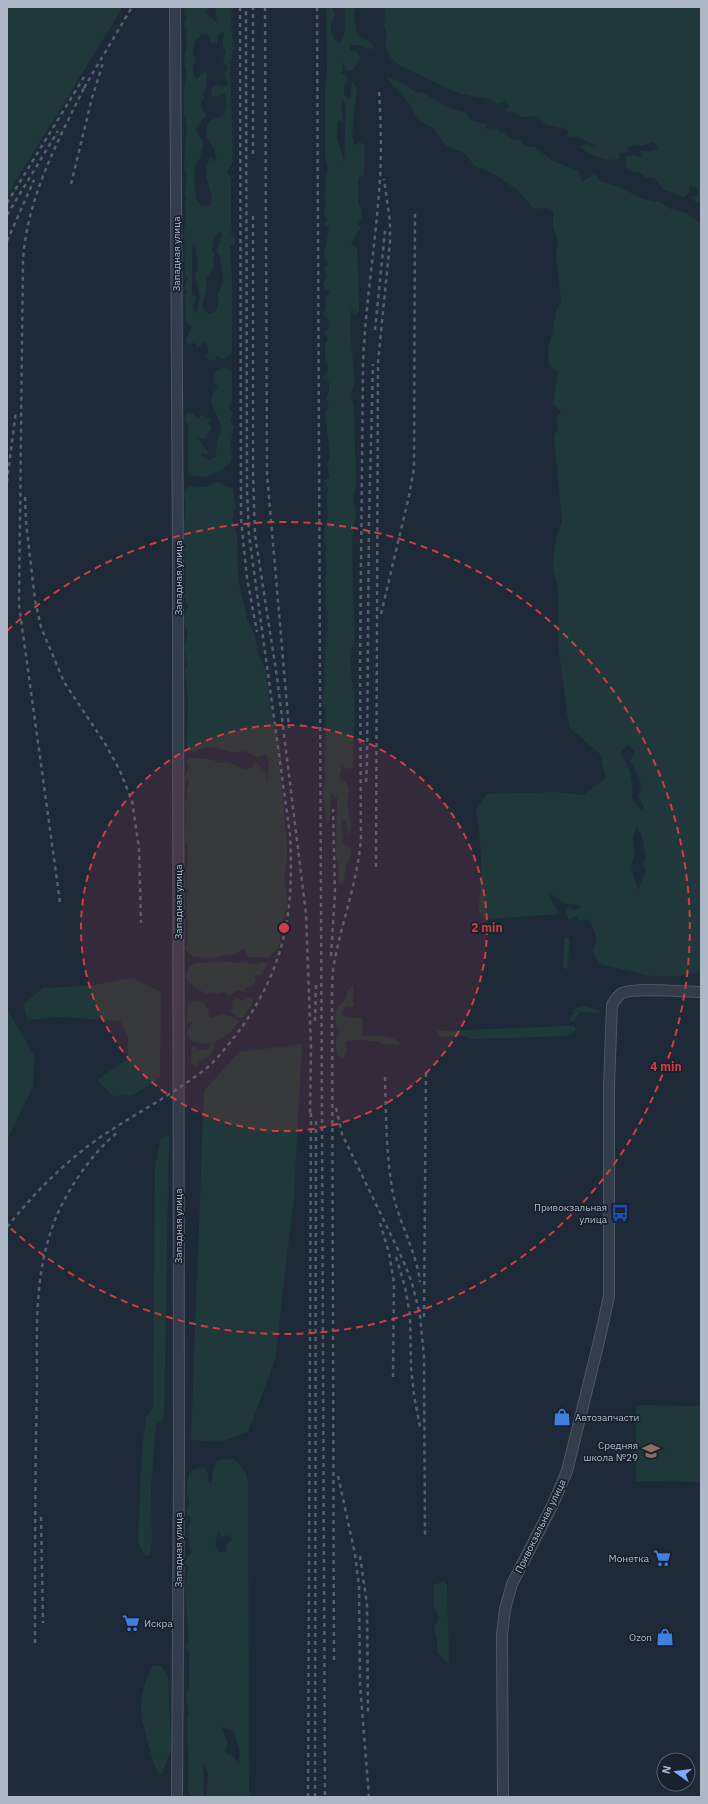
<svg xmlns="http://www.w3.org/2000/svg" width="708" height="1804" viewBox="0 0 708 1804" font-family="'IBM Plex Sans',sans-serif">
<rect width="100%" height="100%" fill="#1f2a39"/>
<path fill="#21383a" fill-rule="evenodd" d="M7 7H123L7 195Z
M185 7H209L205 13 215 21 217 20 215 7H232L231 22 234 47 230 66 233 153 232 165 227 171 231 179V223L232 229 231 234 235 238V244L230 246C229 256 232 267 232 277 233 303 232 328 232 353L224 359 217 355 215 360H209L205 357 208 354 207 343 202 341 201 346 196 348V343L188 344 186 340 192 326 186 322 185 296 188 292 185 290 186 282 189 278 185 276 184 230 186 220 185 203 187 200 185 194 187 175 184 166 187 126 184 114V89L187 72 185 67 184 57 187 48 186 32 188 29 184 26 187 18 184 14ZM222 31 224 34 222 46 226 51 223 61 228 69 224 74 228 84 227 87 216 85 211 89 212 96H219L225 92C226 98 228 108 224 114 221 118 214 118 210 121 203 128 206 141 213 146L217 158 214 161 211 157C197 177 218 193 210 206L201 205 196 199 194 174 195 164 199 160 204 143 195 130 203 118 207 115 201 108V101L205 98 202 94 206 88 207 72 202 73 198 79 194 76 193 66 196 62 193 53 195 41 201 35 207 34 211 43 217 44 218 35ZM218 232 222 233 217 252 221 257C219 265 223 272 223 280 222 286 219 291 217 296L219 300 216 311 210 314 204 311 202 305 206 291V280L214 267 213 259 215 254 212 251 213 242ZM195 244 198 268 195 276 200 296 198 310 194 314 193 306 196 297 192 294V245Z
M326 7H332L335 15C329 25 329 38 340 44 348 30 343 22 345 7H356L354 14 357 34 370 42 375 48 367 49 360 45H349L350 50 358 53 360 58 354 69 346 71 343 62 341 74 346 75 348 79 344 86V95L348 99 351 97 350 89 352 82 357 87 352 136 355 145 360 142 365 146 364 175 358 178V204L362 209 361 219 356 223 361 227 351 243 357 248 359 311 354 315 352 307 350 319 351 342 355 383 351 394 354 406 356 485 353 498 356 512 352 540 354 639 350 663 354 696 353 768 347 769 343 766 340 772V780L346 782 349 788 347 802 351 827 349 836 345 819 341 822 343 843 352 849 351 855 346 866 343 886 338 882 339 869 336 856 337 798 331 793 330 818 327 825 323 791 326 778 324 769 326 749 325 710 322 700 325 685 324 668 327 633V612L325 602 327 593 325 581 327 566 325 554 327 545 324 540 325 525 328 518 326 500 328 488 324 481 330 477 327 465 330 457 325 412 329 405 326 398 329 391V382L322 378 328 370V363L325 359V344L328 339 324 333 328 328 329 321 323 314 326 307 325 299 329 293V290L325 289 323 284 327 275 323 269 328 264 324 256 329 228 324 224 327 219 324 215 326 204 324 196 326 192 325 183 328 168 325 158V86L327 71ZM342 99 346 104 344 163 337 137 338 119 341 122 343 121 341 105Z
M385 7H701V203H698L690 198 698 194 697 188 689 186V193L684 197 663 189 654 178H646L640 172H631L625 166 627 164 624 156 634 155 642 157 640 151H651L658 148 653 142 642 146 634 144 627 148 629 152 619 153V159C605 162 589 155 579 146L586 144 596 148C589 139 577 137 566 136L568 131C560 125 551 127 541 123L539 116 522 117 515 113 504 111 509 107 506 100 498 104 489 99 462 94 449 89 401 66 391 58 385 46 387 36 384 26Z
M385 76 405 84 415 92 424 93 448 108 465 112 472 121 486 124V129L496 128 500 133 506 132 510 139 520 140 523 146 535 147 553 161 579 171 582 182 595 174 600 181 617 186 643 199 660 202 671 209 686 213 701 224V972L679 976H651L600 964 592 951C600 939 595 930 587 919L579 921 575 916 570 919 565 915V910L568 908 576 910 582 906C577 903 574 905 569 904 561 902 557 899 551 894L549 898 560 914 485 919 478 910C484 880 481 839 476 809L487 794 555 792 583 795 606 778 600 754 569 727 558 645V591L553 566 556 538 562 522 554 436 558 429 556 420 561 411 553 404 558 372 549 366 548 349 554 324 556 311 561 301 556 253 558 241 553 226V212L544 208 534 209 518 190 494 174 475 166 464 153 447 146 433 128 417 119 410 105ZM628 745 635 751 630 761C637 774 645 782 638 796L644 806 641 810 632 799C634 782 630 766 620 753ZM636 826C644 834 643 846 646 857L643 864 646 870 638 890 631 867 635 853 633 839Z
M223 367 232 372V401L228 407 233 413 230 422 234 426 230 445 232 451 231 461 222 470 205 477 188 475V432L189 425 185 420 187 413 191 412 197 418 202 415 213 420 208 423 212 427 206 438H198C201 444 206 448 210 454L202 453 200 456 209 460 216 457C216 452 216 446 217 441 219 436 222 433 221 427 217 410 204 403 218 387L213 381 214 373Z
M216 482 233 488 235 506 233 520 237 536 238 579 248 622 254 633 259 656 266 671 269 700 274 718 273 728 278 737 282 761H279L287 844V858L284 878 288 903 280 932V943L276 950 269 957H246L245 949 230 956 228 954C217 959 204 958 192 956L185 949 188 942 186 895 189 891 185 886 188 849 185 841 186 815 185 803 187 798V788L190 782 185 778 189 766 186 761 189 757 214 760 217 763 227 762 245 769 252 768 255 762 265 771 267 781 269 763 266 754 259 757 251 755 246 751C224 757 215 739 194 752L187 749 188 697 185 670 188 664 184 650 188 631 183 621 188 607 184 596 186 580 183 535 186 506 184 494 189 486 207 487Z
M568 936 570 942 567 970 563 967 564 939Z
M229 962 237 963 244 962 253 965 263 962 268 964 261 975H254L256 981 252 987 245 988 244 992 238 990 229 996 223 992C205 997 197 991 185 976L188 972 189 967 195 963Z
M132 978 161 992 160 1078 133 1095 113 1096 97 1080 128 1059V1036L120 1021 59 1017 28 1020 23 1005 43 988 87 986Z
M354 985 353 1001 355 1004 352 1007 347 1006 343 1009 341 1014 346 1017 362 1018 363 1036C376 1037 392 1033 401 1045L383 1044 379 1042 361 1040 346 1041 347 1052 343 1059 337 1055C336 1046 334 1039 340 1032 335 1027 333 1014 338 1007 341 1003 345 1000 347 996V990Z
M250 997 253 999 251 1005 242 1018 237 1017 230 1011 233 1007 231 1002 237 998 242 1001Z
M196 1001 203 1002 208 1010 209 1017 213 1018C223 1011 230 1016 239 1021 234 1031 225 1037 215 1042 212 1061 206 1054 196 1066L191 1063 192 1045 200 1050H208L211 1043 200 1044 190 1039 187 1032 192 1023 190 1021 187 1022 188 1004Z
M584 1006 599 1010 600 1013 580 1012 574 1021H570V1017L574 1013 572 1011 577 1007Z
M7 1009 35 1057 33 1086 7 1140Z
M567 1026H574L576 1030 569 1036 474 1039 463 1036 438 1037 437 1031Z
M302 1044 294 1196 275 1360 248 1432 221 1442 191 1440 204 1091 239 1052Z
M169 1135 164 1419 156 1425 151 1488 152 1539 150 1556 144 1555 138 1542 142 1447 146 1417 153 1407 155 1167 160 1140Z
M636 1405 701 1406V1482L636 1481Z
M233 1459C242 1465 247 1472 248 1483L249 1797H207L208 1772 203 1763 204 1797H193L188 1791C190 1768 187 1743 187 1719L189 1714 186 1694 189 1687V1652L185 1647 189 1642 185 1587 189 1568 185 1563 187 1558 192 1553C188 1547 190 1537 187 1528L191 1523 190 1517 187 1515V1508L190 1502C185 1493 186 1478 192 1470L204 1467 208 1474V1481L211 1484 214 1466 218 1460ZM218 1529 221 1537 229 1535 232 1539 226 1545 227 1552H219L215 1545ZM222 1727 234 1731 240 1754 238 1763 234 1757 226 1754 225 1749 228 1744Z
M444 1581 447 1585 449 1660 448 1663 437 1653V1641L434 1628 439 1619 434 1606V1585Z
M153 1666H161L168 1675 171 1749 162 1774 157 1772C151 1755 143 1728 141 1711 140 1696 146 1678 153 1666Z"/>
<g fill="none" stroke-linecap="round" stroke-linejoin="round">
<g stroke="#4d5764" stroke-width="12">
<path id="tertiary" d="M175 7 178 570 179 1461 177 1797
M503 1797 502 1635 505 1609 512 1584 553 1504 567 1471 601 1333 609 1296V1086L612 1005C615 1000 617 996 622 993 636 987 684 992 701 992"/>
</g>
<use href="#tertiary" stroke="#333c4a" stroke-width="10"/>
<path stroke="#546071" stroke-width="2.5" stroke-dasharray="4 4" stroke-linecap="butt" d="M240 7 241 519 247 578 257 632
M265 7 267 474 289 728
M317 7 325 1797
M84 88 132 7
M253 154V7
M71 184 92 98 103 63
M7 203 84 77
M7 215 58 131
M253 216V473L255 535 277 677 306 914 311 1047 310 1117
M7 241 34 180
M375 330 385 231
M7 482 16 411
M25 497 26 522 35 600 41 627 64 682 106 745 120 771 132 801 139 848 141 923
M381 614 409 496 414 469 415 212
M366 782 367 765 369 520 373 364
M376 867 378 362 390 242V222L384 179
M60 902 19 605 23 259C28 195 58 141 86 84
M331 956 335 893 333 809
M332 1000 334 1660
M332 1004C332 993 332 981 333 970 340 925 358 883 361 837L360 663 363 365C365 307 375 249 379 192 382 158 381 125 379 91
M315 1021 316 985
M385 1077C386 1114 386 1152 392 1188 397 1220 416 1249 420 1282
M336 1108 342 1134 403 1260 412 1283 420 1315 424 1357 425 1535
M380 1223 389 1253 394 1283 393 1377
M7 1227C31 1197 58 1169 88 1146 127 1117 171 1097 209 1066 221 1055 232 1040 242 1027 286 964 294 910 290 835L249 535 247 491 246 7
M396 1257 405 1287 410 1315 411 1368 414 1395 420 1427
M424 1317 426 1071
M338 1476 355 1554 359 1587 360 1684 369 1797
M41 1517 43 1623
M360 1556 367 1604 368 1712
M35 1643C35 1557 35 1472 37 1386 37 1335 34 1281 51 1231 61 1198 91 1153 118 1132
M308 1797 311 1111
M315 1797 316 1117"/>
</g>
<circle cx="284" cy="928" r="203" fill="#d03d40" fill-opacity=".12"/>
<g fill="none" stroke="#d03d40" stroke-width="2" stroke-dasharray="7 5">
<circle cx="284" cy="928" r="203"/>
<path d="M7 631A406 406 0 1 1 7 1225"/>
</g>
<defs>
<g id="bus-bare" transform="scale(1.38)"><path d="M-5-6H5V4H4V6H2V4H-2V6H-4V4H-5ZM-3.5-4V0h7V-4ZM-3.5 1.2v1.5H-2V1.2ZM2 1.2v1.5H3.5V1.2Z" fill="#1a4fb4" stroke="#19212e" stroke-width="2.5" paint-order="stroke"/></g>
<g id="shop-bare" transform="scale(1.38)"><path d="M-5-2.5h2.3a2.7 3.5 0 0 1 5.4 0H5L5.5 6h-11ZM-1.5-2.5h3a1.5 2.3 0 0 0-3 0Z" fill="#3f7fe0" stroke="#19212e" stroke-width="2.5" paint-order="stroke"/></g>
<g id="school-bare" transform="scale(1.38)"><path d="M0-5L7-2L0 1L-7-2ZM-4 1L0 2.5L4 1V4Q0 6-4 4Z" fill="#8d6e63" stroke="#19212e" stroke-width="2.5" paint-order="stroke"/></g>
<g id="supermarket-bare" transform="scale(1.38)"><path d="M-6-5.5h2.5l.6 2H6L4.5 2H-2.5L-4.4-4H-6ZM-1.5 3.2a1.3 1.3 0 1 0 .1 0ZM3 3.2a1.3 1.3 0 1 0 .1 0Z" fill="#3f7fe0" stroke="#19212e" stroke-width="2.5" paint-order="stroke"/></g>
</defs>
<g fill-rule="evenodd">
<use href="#bus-bare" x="620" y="1213"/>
<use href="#shop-bare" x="562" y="1417"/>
<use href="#school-bare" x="651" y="1451"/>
<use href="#supermarket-bare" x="662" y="1558"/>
<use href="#supermarket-bare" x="131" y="1623"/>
<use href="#shop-bare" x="665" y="1637"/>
</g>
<g text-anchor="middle" stroke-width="3.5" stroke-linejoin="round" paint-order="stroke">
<g font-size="10" fill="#adb7c6" stroke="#19212e">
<text transform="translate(176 254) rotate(-90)" y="4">Западная улица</text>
<text transform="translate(178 578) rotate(-90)" y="4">Западная улица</text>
<text transform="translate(178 902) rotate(-90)" y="4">Западная улица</text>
<text transform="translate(178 1226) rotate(-90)" y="4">Западная улица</text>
<text transform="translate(540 1526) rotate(-64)" y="4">Привокзальная улица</text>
<text transform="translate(178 1550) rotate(-90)" y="4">Западная улица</text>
</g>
<g font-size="10" fill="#adb7c6" stroke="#19212e" text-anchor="end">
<text x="607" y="1211">Привокзальная<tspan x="607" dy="12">улица</tspan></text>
<text x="575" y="1421" text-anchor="start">Автозапчасти</text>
<text x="638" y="1449">Средняя<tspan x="638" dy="12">школа №29</tspan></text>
<text x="649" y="1562">Монетка</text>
<text x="144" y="1627" text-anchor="start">Искра</text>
<text x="652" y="1641">Ozon</text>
</g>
</g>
<circle cx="284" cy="928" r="6" fill="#d03d40" stroke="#19212e" stroke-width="2"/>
<g font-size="12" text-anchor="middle" font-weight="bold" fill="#d03d40" stroke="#19212e" stroke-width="3.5" stroke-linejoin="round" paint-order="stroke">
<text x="487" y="932">2 min</text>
<text x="666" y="1071">4 min</text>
</g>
<rect width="708" height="1804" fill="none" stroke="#adb7c6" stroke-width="16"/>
<g transform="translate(676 1772) rotate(284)"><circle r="19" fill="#19212e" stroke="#545d6b"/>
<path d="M0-3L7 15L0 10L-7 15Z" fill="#7aadfe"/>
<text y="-6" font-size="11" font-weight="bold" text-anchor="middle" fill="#adb7c6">N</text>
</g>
</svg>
